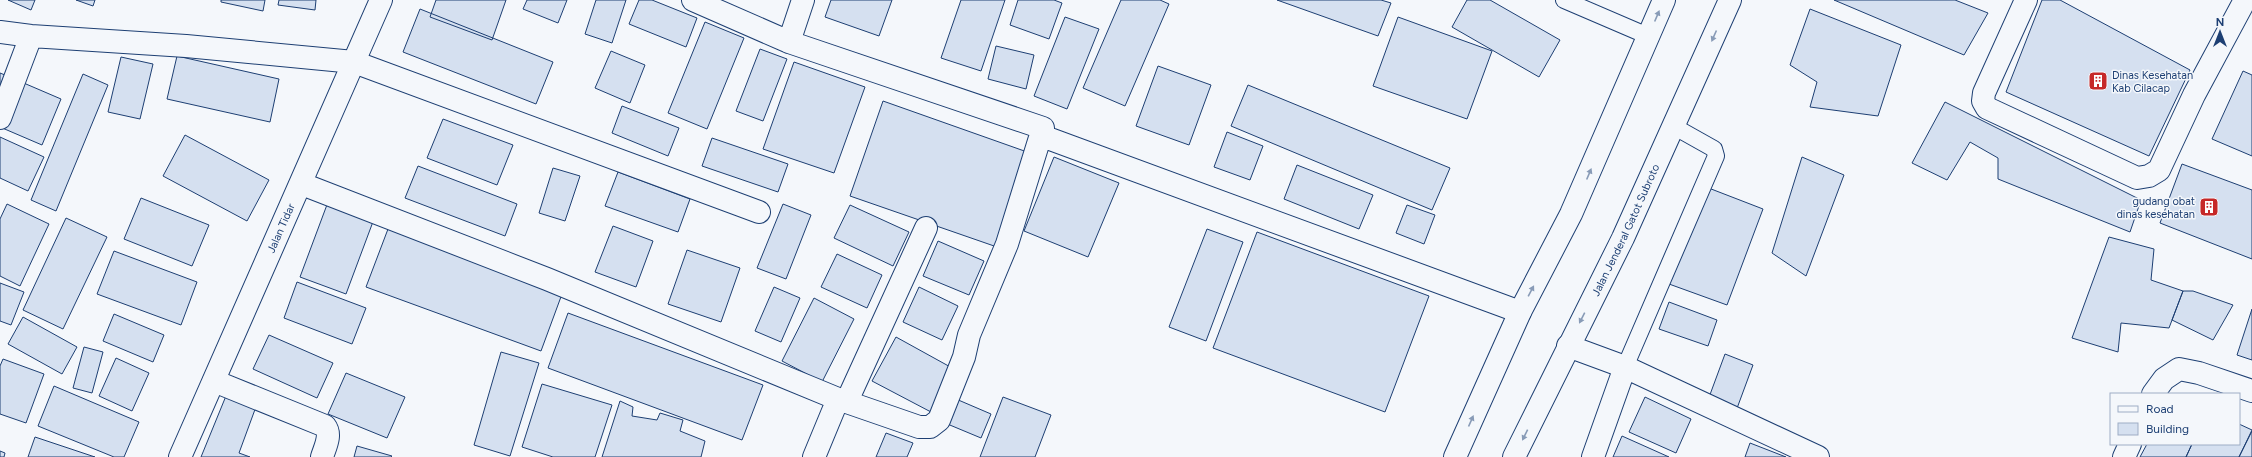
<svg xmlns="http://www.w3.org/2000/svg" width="2252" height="457" viewBox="0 0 2252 457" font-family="Figtree,sans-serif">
<rect width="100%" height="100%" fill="#f4f7fb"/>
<path fill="#d5e0f0" stroke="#1d3f73" d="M8 0H35L31 10Z
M76 0H95L93 6Z
M221 0H265L263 11 221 2Z
M279 0H316L315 10 278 5Z
M436 0H506L492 40 430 17Z
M527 0H567L558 23 523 9Z
M596 0H626L612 43 585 34Z
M639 0H652L697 18 686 47 629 24Z
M831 0H892L879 36 825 17Z
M961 0H1005L981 71 941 58Z
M1018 0H1054L1062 3 1049 39 1010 25Z
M1121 0H1160L1169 4 1125 106 1083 88Z
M1277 0H1381L1391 3 1378 36Z
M1467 0H1490L1560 40 1539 77 1452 27Z
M1834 0H1955L1988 13 1964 55Z
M2042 0H2060L2190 70 2149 156 2006 92Z
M420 9 553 62 536 104 403 52Z
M1810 9 1901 45 1878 116 1810 107 1817 82 1790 65Z
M1065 17 1099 29 1067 109 1034 96Z
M1398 17 1492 51 1467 119 1373 86Z
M705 22 744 38 707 129 668 113Z
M996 46 1034 55 1026 89 988 79Z
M760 49 787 59 763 121 736 111Z
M611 51 645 65 630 103 595 88Z
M177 56 279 79 270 122 167 99Z
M121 57 153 64 140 119 108 112Z
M794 62 865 87 834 173 763 149Z
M1158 66 1211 85 1189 145 1136 126Z
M2243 71 2252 75V156L2212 139Z
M0 73 5 75 0 88Z
M83 74 108 85 56 211 31 200Z
M19 81 61 99 42 145 0 127Z
M1248 85 1450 168 1432 210 1231 126Z
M883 101 1030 153 997 247 850 196Z
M1945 102 2141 200 2130 232 1998 179V158L1970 142 1947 180 1912 163Z
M622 106 679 128 668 156 612 133Z
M443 119 513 145 497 185 427 158Z
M1227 132 1263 146 1250 180 1214 167Z
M185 135 269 180 247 221 163 176Z
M0 137 44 157 28 191 0 178Z
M712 138 788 164 778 192 702 166Z
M1054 157 1119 183 1088 257 1024 231Z
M1802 157 1844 175 1806 276 1772 253Z
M2182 164 2252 190V259L2160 223Z
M1297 165 1373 195 1359 229 1284 199Z
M418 166 517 204 505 236 405 198Z
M553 168 580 176 565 221 539 213Z
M618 172 690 199 678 232 605 206Z
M1706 187 1763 209 1727 305 1669 284Z
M141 198 209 225 192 266 124 239Z
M328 202 374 219 346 294 300 277Z
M7 204 49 224 20 286 0 276V219Z
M783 204 811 215 786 279 757 268Z
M850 205 909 232 893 266 834 238Z
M1407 205 1435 215 1424 244 1396 233Z
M66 218 107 237 63 329 23 310Z
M613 226 653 241 636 287 595 272Z
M388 229 562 294 541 351 366 287Z
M1207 229 1243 242 1206 341 1169 327Z
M1257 232 1429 296 1385 412 1213 348Z
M2109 237 2154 249 2151 280 2183 291 2169 328 2121 323 2118 352 2072 338Z
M938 241 984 261 969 295 923 276Z
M687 250 740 268 721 322 668 304Z
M114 251 197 282 181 325 97 294Z
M837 254 882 275 867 308 821 287Z
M297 282 366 308 352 344 284 318Z
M0 283 24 292 11 325 0 321Z
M774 287 800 298 781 342 755 331Z
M919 287 958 306 942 340 903 322Z
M2183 291H2193L2233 305 2213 340 2172 320Z
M814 298 854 319 822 382 782 361Z
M1669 302 1717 320 1708 346 1659 329Z
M2252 309V360L2237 355Z
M568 313 763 385 742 440 548 368Z
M114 314 164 335 153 362 103 341Z
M23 317 77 347 62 374 8 344Z
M269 335 333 363 317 398 253 369Z
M896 337 954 369 931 412 872 381Z
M84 347 103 352 92 393 73 388Z
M501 352 539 363 510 456 474 445Z
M1725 354 1753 365 1736 411 1708 400Z
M116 358 149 373 132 411 99 396Z
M3 359 44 374 26 423 0 414V366Z
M346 373 405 397 387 438 328 414Z
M542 384 612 405 595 457H553L522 447Z
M54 386 139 422 124 457H114L38 426Z
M228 391 257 404 239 453 250 457H201Z
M1003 397 1051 415 1035 457H980Z
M1645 397 1691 419 1676 453 1629 432Z
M956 399 991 414 981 438 945 423Z
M620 401 633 407 632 416 657 420 660 413 683 420 680 431 705 441 701 457H602Z
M2239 424 2252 430 2239 457H2186L2192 444H2239Z
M2252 431V457H2239Z
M886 433 913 443 907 457H876Z
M1622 436 1669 457H1613Z
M35 437 95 457H28Z
M1750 443 1786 457H1745Z
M2147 444H2192L2186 457H2140Z
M357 446 392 456 391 457H354Z
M0 451 5 453 4 457H0Z"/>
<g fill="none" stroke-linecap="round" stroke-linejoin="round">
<g stroke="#1d3f73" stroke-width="18">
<path id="lane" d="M1564 0 1648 36
M1625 367 1716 156 1714 149 1673 126"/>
</g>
<g stroke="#1d3f73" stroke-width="24">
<path id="street" d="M693 0 789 42 1043 128 1007 244 969 335 964 357 939 420 930 427H919L838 399
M2026 0 1984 93 1983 101 1987 108 2137 178 2149 176 2159 170 2194 95 2245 0
M0 32 31 36 186 46 354 62 759 212
M789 42 803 0
M0 118 31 36
M1042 136 1520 312
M302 184 547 279 838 399 814 457
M1568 346 1625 367 1818 457
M214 381 325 426C332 435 325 447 322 457
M2153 394 2164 379 2179 369 2199 373 2252 391
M847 401 926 228
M1593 457 1625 367
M2124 457 2130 444"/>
</g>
<g stroke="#1d3f73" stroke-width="24">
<g id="secondary">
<path id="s1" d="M180 457 381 0"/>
<path d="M1455 457 1520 312 1571 214 1664 0"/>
<path id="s2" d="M1514 457 1623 238 1730 0"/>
</g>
</g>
<use href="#lane" stroke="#f4f7fb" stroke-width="16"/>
<use href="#street" stroke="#f4f7fb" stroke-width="22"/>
<use href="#secondary" stroke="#f4f7fb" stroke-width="22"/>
</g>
<defs><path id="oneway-solid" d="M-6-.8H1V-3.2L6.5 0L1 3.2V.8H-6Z"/></defs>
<g fill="#889bb7">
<use href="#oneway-solid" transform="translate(1657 16) rotate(-67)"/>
<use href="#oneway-solid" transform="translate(1714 36) rotate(114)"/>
<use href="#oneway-solid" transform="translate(1589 174) rotate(-67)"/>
<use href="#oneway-solid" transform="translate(1531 291) rotate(-62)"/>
<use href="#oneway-solid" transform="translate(1582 318) rotate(117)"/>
<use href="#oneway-solid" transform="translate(1471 421) rotate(-66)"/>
<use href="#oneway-solid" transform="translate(1525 435) rotate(116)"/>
</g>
<defs>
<g id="building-square" transform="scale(1)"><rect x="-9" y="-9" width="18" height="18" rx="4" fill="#c62828" stroke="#f4f7fb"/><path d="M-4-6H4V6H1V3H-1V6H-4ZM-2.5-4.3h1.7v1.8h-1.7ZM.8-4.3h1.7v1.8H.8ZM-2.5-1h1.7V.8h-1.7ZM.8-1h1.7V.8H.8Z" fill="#fff"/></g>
</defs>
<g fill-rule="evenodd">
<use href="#building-square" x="2098" y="81"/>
<use href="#building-square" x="2209" y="207"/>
</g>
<g text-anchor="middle" stroke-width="3" stroke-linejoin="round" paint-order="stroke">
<g font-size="11" fill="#1d3f73" stroke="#f4f7fb" text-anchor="start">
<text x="2112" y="79">Dinas Kesehatan<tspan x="2112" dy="13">Kab Cilacap</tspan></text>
<text x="2195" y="205" text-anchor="end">gudang obat<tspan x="2195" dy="13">dinas kesehatan</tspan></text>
</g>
<g font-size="11" fill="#1d3f73" stroke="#f4f7fb">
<text dy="4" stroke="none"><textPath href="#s1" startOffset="250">Jalan Tidar</textPath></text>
<text dy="4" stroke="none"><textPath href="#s2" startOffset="253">Jalan Jenderal Gatot Subroto</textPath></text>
</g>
</g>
<rect x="2110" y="393" width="130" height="52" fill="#f4f7fb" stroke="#9eadc5"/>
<rect x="2118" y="406" width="20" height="6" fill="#f4f7fb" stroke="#9eadc5"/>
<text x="2146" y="413" font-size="12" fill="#1d3f73">Road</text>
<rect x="2118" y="423" width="20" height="12" fill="#d5e0f0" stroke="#9eadc5"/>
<text x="2146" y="433" font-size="12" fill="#1d3f73">Building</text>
<g transform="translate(2220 32)" stroke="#f4f7fb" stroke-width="3" paint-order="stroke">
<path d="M0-3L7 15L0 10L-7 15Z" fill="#1d3f73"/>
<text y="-6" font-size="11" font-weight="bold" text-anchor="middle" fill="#1d3f73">N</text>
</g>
</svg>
